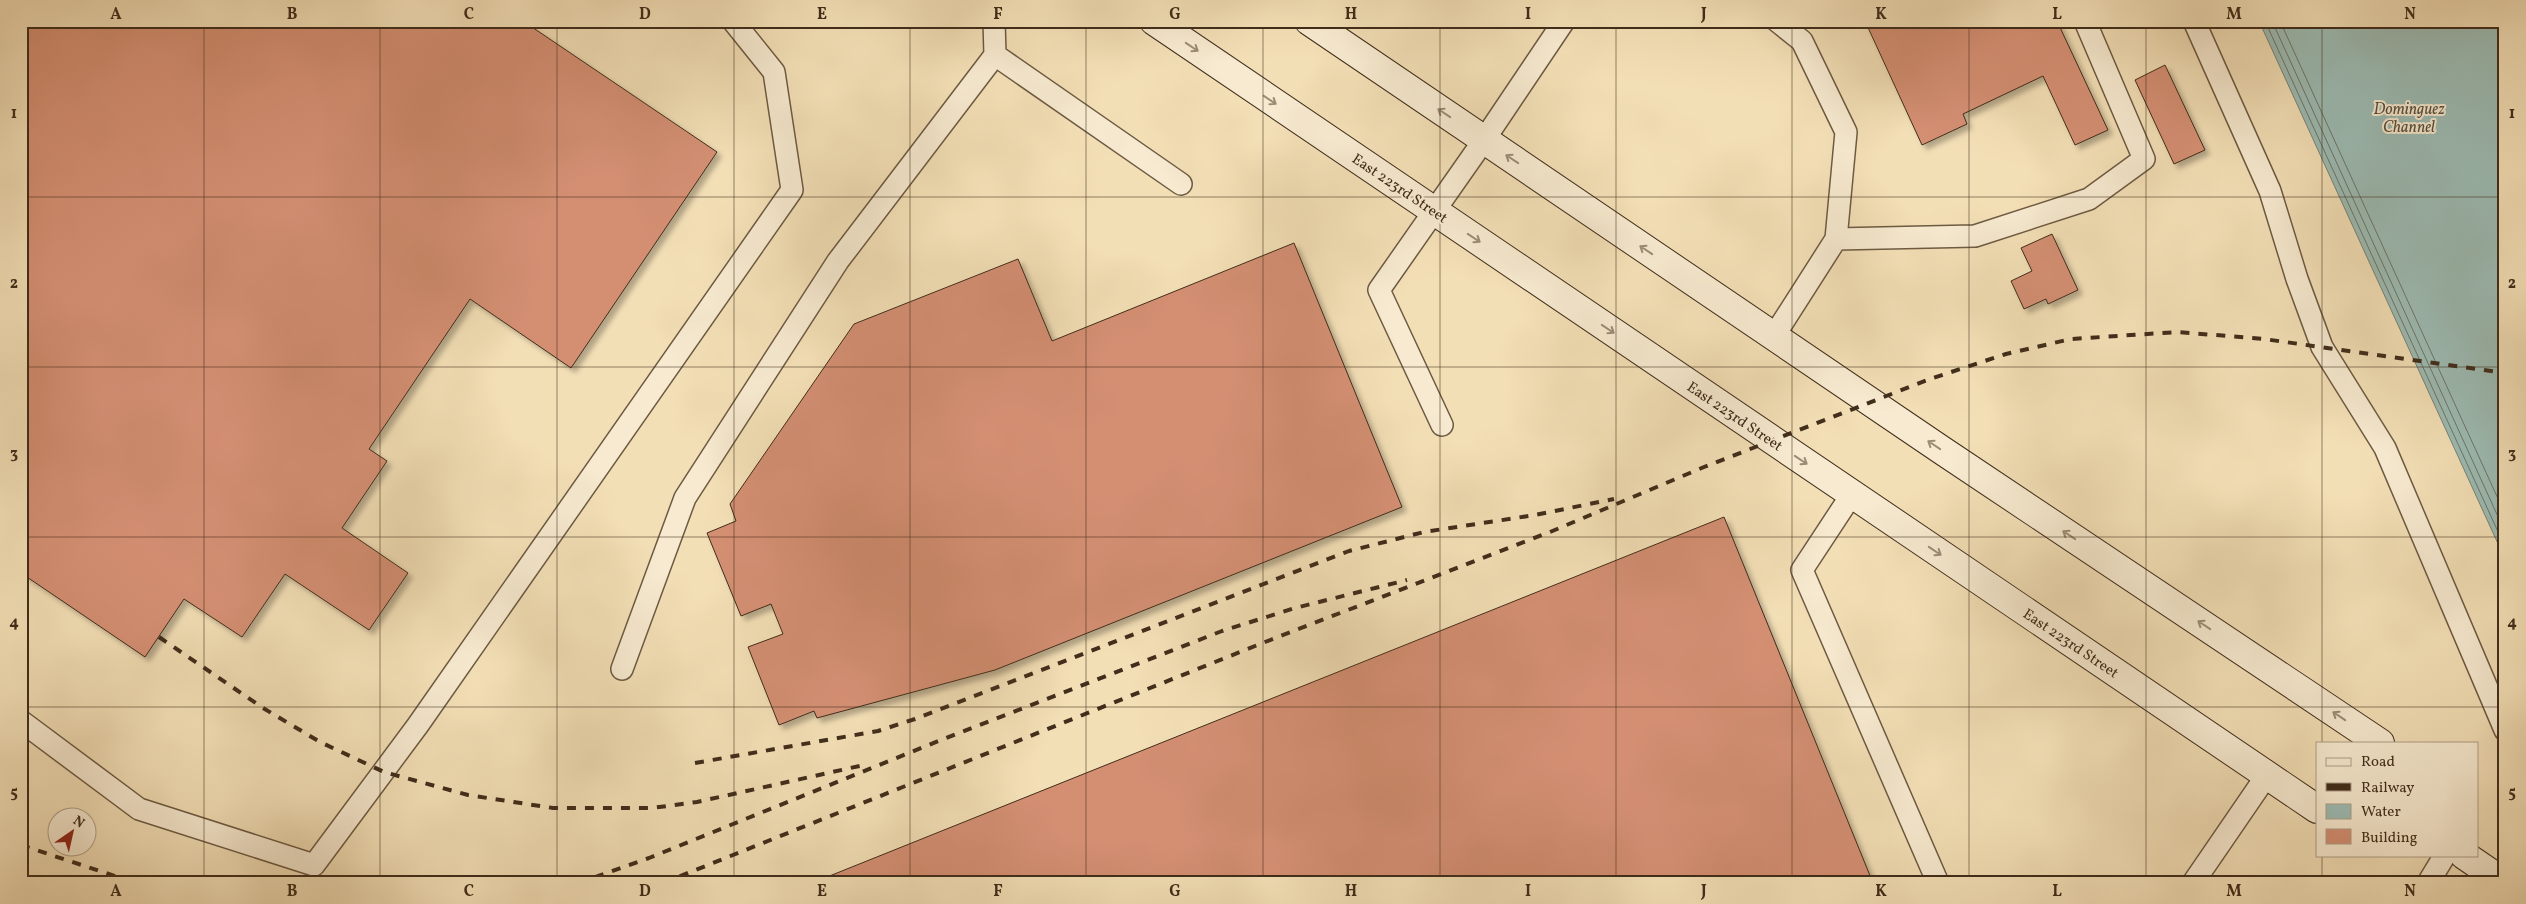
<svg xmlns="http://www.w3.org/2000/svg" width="2526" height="904" viewBox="0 0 2526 904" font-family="Vollkorn,serif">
<defs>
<filter id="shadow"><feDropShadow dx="4.5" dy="4.5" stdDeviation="2.5" flood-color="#0004"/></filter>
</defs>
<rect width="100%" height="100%" fill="#f3dfb6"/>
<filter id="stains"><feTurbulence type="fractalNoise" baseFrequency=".004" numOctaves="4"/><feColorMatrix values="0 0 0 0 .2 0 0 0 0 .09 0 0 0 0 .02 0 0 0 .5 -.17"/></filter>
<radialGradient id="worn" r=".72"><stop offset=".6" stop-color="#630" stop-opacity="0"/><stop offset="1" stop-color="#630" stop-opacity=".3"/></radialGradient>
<path fill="#9cbcb4" stroke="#778377" d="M2259 21H2505V559Z"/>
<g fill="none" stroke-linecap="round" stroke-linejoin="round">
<path stroke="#6e7468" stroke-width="1" d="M2265 21 2505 547
M2272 21 2505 532
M2280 21 2505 514"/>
</g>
<path fill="#d48f73" stroke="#402d1b" filter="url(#shadow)" d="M21 21H523L717 152 571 368 470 299 369 449 387 461 342 528 408 573 369 630 285 574 242 637 184 599 145 657 21 573Z
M1865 21H2057L2108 130 2075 145 2043 76 1963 114 1967 124 1922 145Z
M2165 65 2205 150 2174 164 2135 80Z
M2052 234 2078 290 2048 304 2046 299 2024 309 2011 281 2032 271 2021 248Z
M1294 243 1402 507 995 670 817 718 814 711 779 725 748 647 783 634 771 604 741 616 707 533 736 521 730 504 854 324 1018 259 1052 341Z
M1724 517 1873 883H812Z"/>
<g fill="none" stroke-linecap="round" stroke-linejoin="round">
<g stroke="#6d5a42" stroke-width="24">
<path id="service" d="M994 21 995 55 1181 184
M2194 21 2270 191 2297 279 2322 347 2385 448 2505 730
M1836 239 1975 236 2089 199 2144 159 2085 21
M1774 336 1836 239 1846 132 1802 41 1777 21
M1442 425 1379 290 1484 140 1564 21
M1852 494 1802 570 1938 883
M622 669 685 498 838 261 995 55
M21 721 139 809 314 865 418 725 792 190 774 72 733 21
M2193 883 2267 775
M2428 883 2445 855"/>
</g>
<g stroke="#402d1b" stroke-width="30">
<path id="secondary" d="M1154 21 2317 809
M1309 21 1943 451 2380 743
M2464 855 2505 883"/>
</g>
<use href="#service" stroke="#f7ead0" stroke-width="21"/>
<use href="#secondary" stroke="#f7ead0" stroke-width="28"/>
<path stroke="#402d1b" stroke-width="4" stroke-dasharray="9 9" stroke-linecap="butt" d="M159 637 263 708 320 742 384 772 468 795 553 808H652L697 802 864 765
M695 763 878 731 915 719 1349 551 1424 532 1535 515 1614 499
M21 845 136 883
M578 883 649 858 941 740 1222 631 1295 608 1407 580
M663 883 1265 642 1550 532 1704 467 1930 379 2006 354 2071 339 2178 332 2264 339 2505 373"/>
</g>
<defs><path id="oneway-shaft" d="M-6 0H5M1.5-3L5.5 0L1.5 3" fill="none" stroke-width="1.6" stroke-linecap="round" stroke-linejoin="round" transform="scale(1.25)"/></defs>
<g stroke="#9c8c76">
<use href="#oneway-shaft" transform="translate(1192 47) rotate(34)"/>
<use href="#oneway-shaft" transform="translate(1270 100) rotate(34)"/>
<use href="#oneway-shaft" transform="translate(1444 113) rotate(-146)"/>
<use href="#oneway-shaft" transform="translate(1512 159) rotate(-146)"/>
<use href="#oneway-shaft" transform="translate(1474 238) rotate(34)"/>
<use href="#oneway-shaft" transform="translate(1646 250) rotate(-146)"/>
<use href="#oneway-shaft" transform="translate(1608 329) rotate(34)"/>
<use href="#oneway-shaft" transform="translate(1934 445) rotate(-146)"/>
<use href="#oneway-shaft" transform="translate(1801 460) rotate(34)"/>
<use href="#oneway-shaft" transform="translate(2069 535) rotate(-146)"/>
<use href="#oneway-shaft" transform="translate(1935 551) rotate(34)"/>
<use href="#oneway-shaft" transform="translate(2204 625) rotate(-146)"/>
<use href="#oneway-shaft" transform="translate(2339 716) rotate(-146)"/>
</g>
<path fill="none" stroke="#402d1b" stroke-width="1" stroke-opacity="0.55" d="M204 21V883M380 21V883M557 21V883M734 21V883M910 21V883M1086 21V883M1263 21V883M1440 21V883M1616 21V883M1792 21V883M1969 21V883M2146 21V883M2322 21V743M21 197H2505M21 367H2505M21 537H2505M21 707H2505M2322 855V883"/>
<g text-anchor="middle" stroke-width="4" stroke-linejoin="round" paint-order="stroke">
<g font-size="15" fill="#402d1b" stroke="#f7ead0">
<text transform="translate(1400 188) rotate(34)" y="5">East 223rd Street</text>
<text transform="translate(1735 416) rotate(34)" y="5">East 223rd Street</text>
<text transform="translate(2071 643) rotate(34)" y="5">East 223rd Street</text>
</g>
<g font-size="16" font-style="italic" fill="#575141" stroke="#f7ead0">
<text x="2409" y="114">Dominguez<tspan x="2409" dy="18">Channel</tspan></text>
</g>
</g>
<rect width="2526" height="904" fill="none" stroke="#f3dfb6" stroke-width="55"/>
<rect x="2316" y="742" width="162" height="115" fill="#f7ead0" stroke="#ae9e88"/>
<rect x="2326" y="758" width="25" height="8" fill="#f7ead0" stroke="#ae9e88"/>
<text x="2361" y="766" font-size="15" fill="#402d1b">Road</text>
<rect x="2326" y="783" width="25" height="8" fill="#402d1b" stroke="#ae9e88"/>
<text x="2361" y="792" font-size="15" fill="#402d1b">Railway</text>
<rect x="2326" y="804" width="25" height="15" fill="#9cbcb4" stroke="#ae9e88"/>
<text x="2361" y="816" font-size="15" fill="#402d1b">Water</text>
<rect x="2326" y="829" width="25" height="15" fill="#d48f73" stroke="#ae9e88"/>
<text x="2361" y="842" font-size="15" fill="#402d1b">Building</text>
<g transform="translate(72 832) rotate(34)"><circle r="24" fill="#f7ead0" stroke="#ae9e88"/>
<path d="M0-4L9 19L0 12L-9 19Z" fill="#8f2418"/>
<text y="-8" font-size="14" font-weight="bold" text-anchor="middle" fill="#402d1b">N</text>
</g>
<rect x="28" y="28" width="2470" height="848" fill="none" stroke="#402d1b" stroke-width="2"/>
<g font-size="16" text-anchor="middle" font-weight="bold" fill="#402d1b">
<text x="116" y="19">A</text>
<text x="292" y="19">B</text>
<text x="469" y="19">C</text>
<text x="645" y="19">D</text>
<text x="822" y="19">E</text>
<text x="998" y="19">F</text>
<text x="1175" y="19">G</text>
<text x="1351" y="19">H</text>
<text x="1528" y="19">I</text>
<text x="1704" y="19">J</text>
<text x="1881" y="19">K</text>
<text x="2057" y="19">L</text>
<text x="2234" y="19">M</text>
<text x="2410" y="19">N</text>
<text x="14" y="118">1</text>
<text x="2512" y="118">1</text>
<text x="14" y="288">2</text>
<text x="2512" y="288">2</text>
<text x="14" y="458">3</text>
<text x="2512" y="458">3</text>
<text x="14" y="627">4</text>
<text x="2512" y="627">4</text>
<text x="14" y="797">5</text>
<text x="2512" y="797">5</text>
<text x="116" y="896">A</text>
<text x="292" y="896">B</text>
<text x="469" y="896">C</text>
<text x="645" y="896">D</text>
<text x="822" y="896">E</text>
<text x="998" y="896">F</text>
<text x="1175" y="896">G</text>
<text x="1351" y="896">H</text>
<text x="1528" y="896">I</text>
<text x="1704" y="896">J</text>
<text x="1881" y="896">K</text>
<text x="2057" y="896">L</text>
<text x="2234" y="896">M</text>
<text x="2410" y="896">N</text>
</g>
<rect width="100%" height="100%" filter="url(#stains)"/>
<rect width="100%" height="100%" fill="url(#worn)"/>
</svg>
